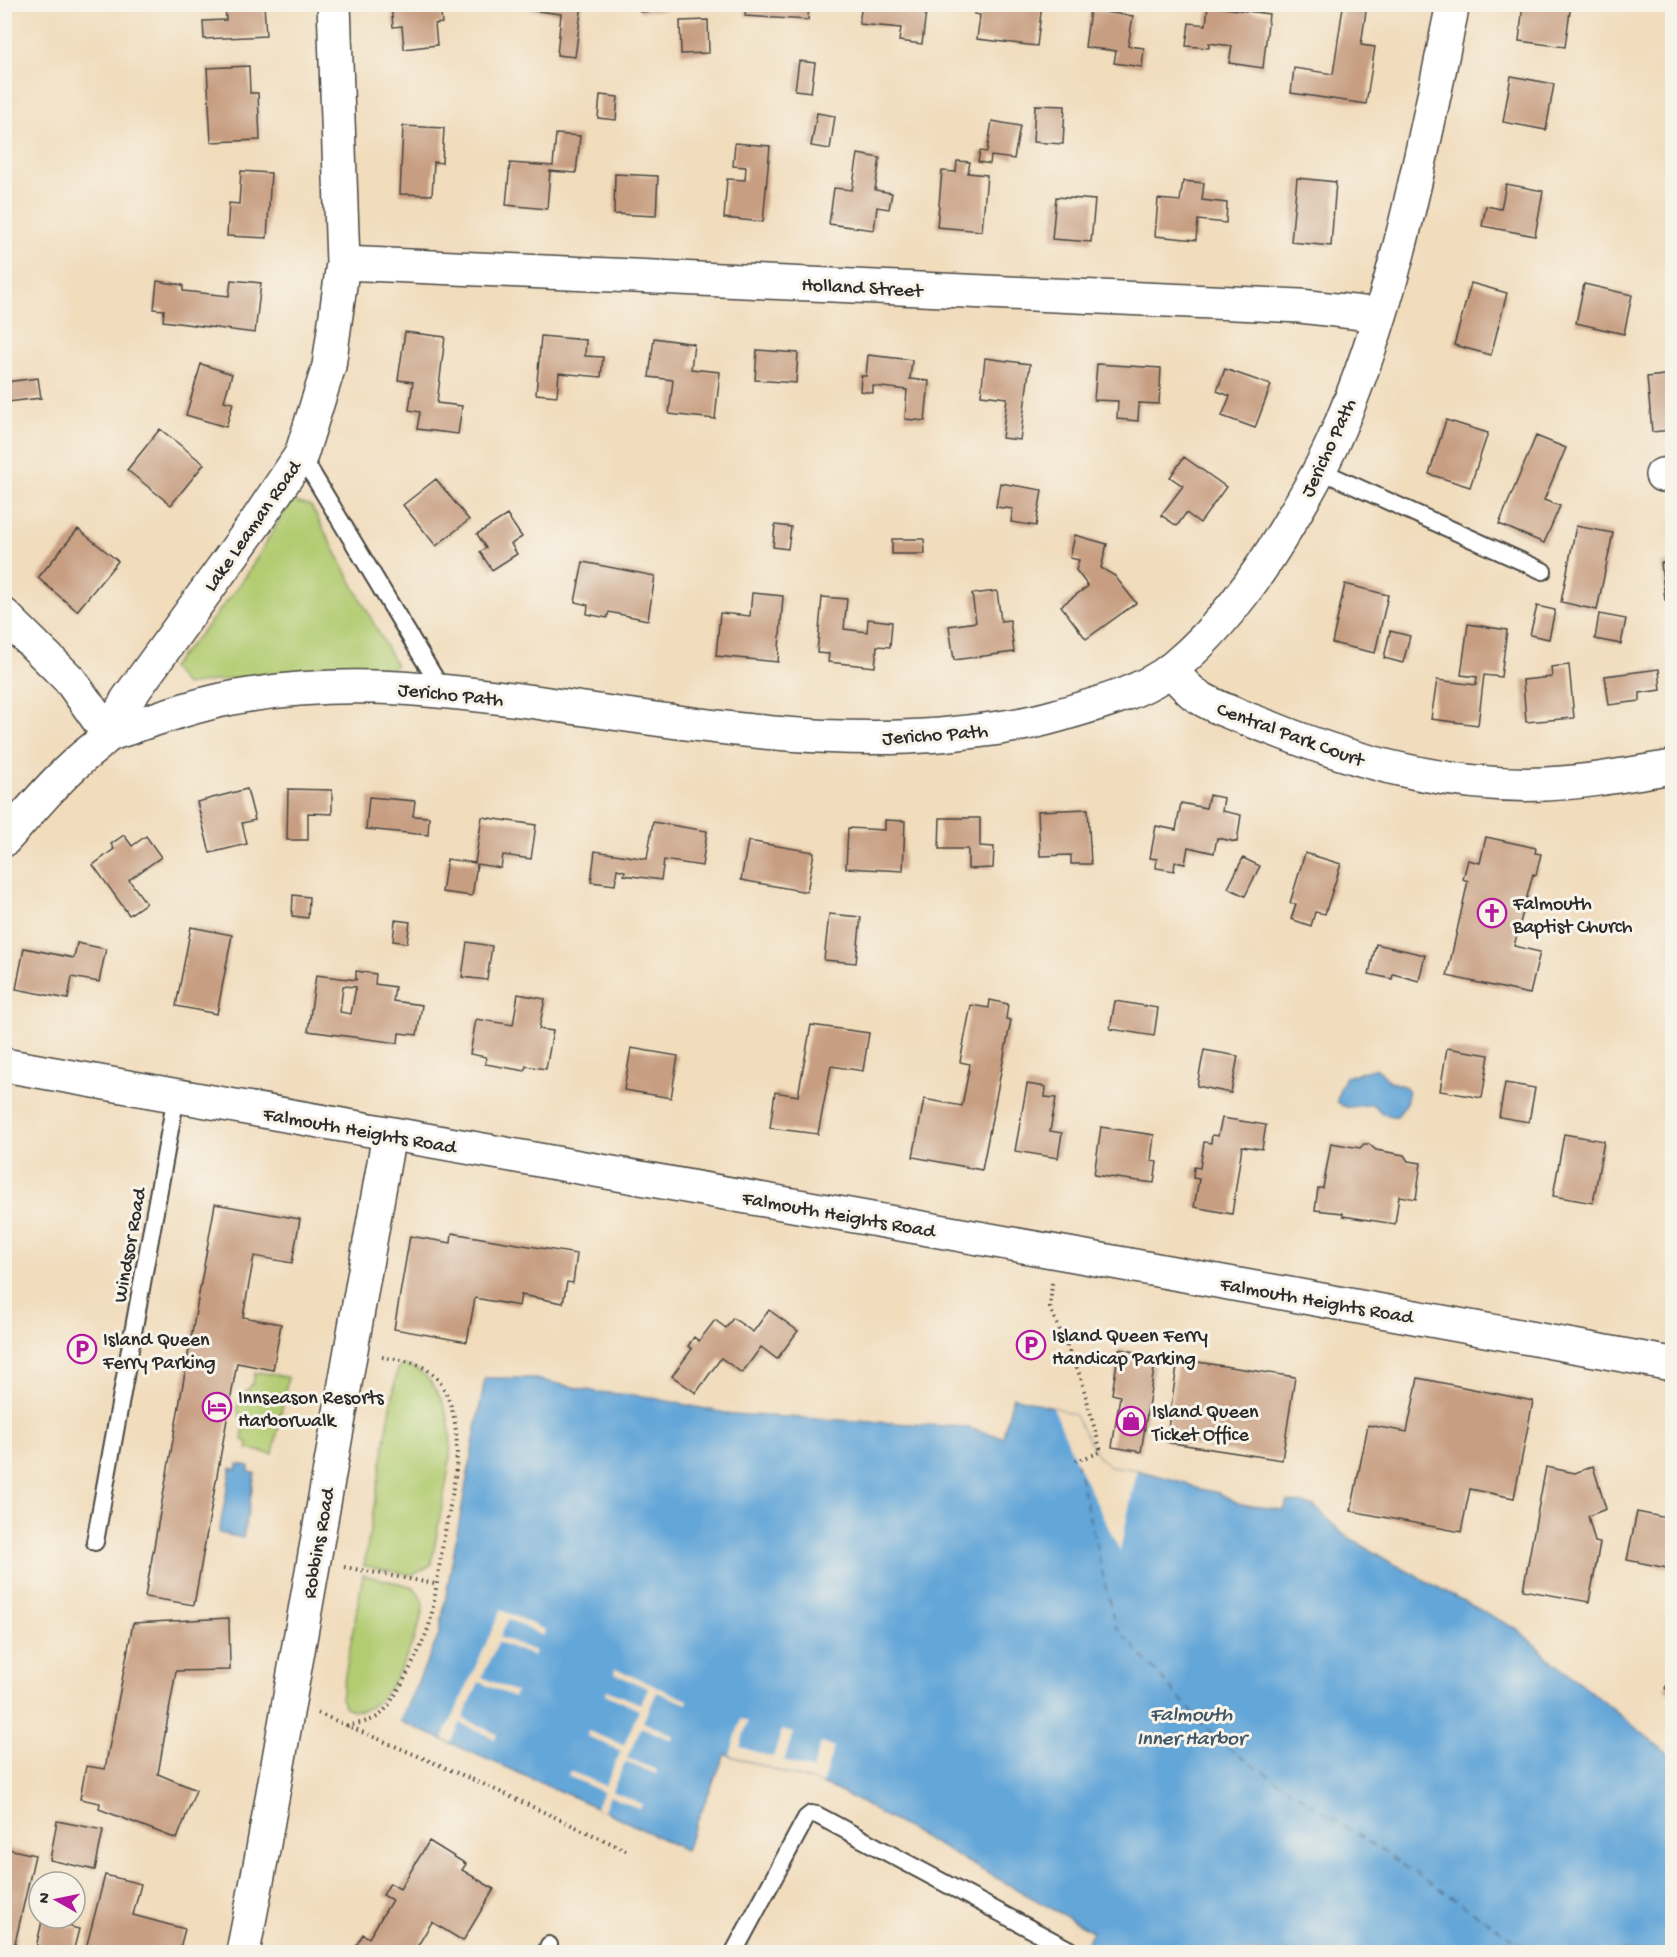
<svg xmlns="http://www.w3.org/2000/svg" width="1677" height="1957" viewBox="0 0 1677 1957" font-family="'Gochi Hand',sans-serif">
<rect width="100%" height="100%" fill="#f7f3e8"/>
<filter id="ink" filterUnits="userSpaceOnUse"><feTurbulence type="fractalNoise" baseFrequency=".0167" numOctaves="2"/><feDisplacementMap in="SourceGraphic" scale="12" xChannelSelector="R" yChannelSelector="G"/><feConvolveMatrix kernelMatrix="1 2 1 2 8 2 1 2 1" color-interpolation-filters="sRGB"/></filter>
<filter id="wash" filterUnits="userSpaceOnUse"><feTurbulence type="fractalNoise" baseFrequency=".008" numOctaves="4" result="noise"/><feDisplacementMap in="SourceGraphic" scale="24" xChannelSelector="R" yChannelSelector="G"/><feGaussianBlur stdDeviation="1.35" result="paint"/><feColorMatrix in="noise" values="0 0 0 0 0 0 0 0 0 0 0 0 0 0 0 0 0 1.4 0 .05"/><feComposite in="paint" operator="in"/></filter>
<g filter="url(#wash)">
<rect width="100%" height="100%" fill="#f1dcbc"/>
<path fill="#b2cc72" stroke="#6e7c4e" stroke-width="1.5" d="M291 501 311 506 396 665 389 672 334 671 267 674 185 685 171 667 208 625 246 576Z
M401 1366C414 1365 425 1374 432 1384 459 1423 451 1457 443 1501 439 1522 435 1543 431 1565L413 1575 364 1566 397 1371Z
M259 1372 288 1377 273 1454 247 1449 248 1442 242 1440 244 1426 238 1412V1402L253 1383 255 1373 258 1374Z
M363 1575 414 1587C416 1591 422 1598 423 1603 424 1614 416 1634 412 1644 402 1666 378 1725 345 1707L341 1698Z"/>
<path fill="#63a6d8" stroke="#476882" stroke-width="1.5" d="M1376 1068 1381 1072 1389 1081 1406 1087C1411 1099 1404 1109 1396 1117L1383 1114 1374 1105C1362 1103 1346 1113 1337 1101L1340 1088 1346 1077Z
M485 1378H530L597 1392 643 1396 730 1414 964 1427 1003 1437 1013 1397 1053 1407 1074 1415 1098 1457 1108 1466 1137 1470 1186 1483 1196 1488 1219 1493 1240 1504 1283 1510 1288 1501 1314 1506 1343 1534 1390 1562 1520 1631 1549 1658 1672 1757V1952H1082L1092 1931 847 1795 822 1784 725 1754 685 1850 596 1807 400 1721 439 1635Z
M238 1464 249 1466V1472L255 1473 243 1538 219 1533 231 1468 237 1470Z"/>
<path fill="#f1dcbc" d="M1053 1407 1074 1415 1098 1457 1108 1466 1137 1470 1120 1551 1076 1461Z
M501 1610 545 1630 543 1636 508 1619 500 1637 535 1651 533 1656 498 1642 482 1677 516 1692 514 1697 479 1682 463 1718 497 1734 495 1739 460 1723 451 1743 443 1739Z
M615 1669 688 1700 687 1704 657 1692 643 1722 673 1735 672 1740 641 1727 627 1758 657 1770 656 1774 625 1762 612 1791 642 1804 640 1809 610 1796 603 1811 596 1807 603 1792 568 1776 570 1771 605 1786 621 1751 587 1736 588 1731 624 1745 639 1710 605 1694 606 1690 641 1704 648 1688 614 1674Z
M741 1719 748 1721 740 1747 773 1757 782 1730 793 1733 784 1761 812 1770 821 1743 834 1747 822 1784 730 1755Z"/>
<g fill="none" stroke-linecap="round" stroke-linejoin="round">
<path stroke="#3f5668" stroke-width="1.5" stroke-dasharray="8 6" stroke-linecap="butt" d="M1076 1461 1115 1626 1219 1742 1533 1952"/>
</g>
<g id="blocks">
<path fill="#c79e81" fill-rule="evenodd" d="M225 4H264L266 36 204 39 203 21 226 20Z
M391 4H440L442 23 435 24 437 45 404 49 402 26 393 27Z
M530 4H582L575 57 557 55 561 14 530 10Z
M639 4H680L681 9 640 12Z
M746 4H809L808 20 745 16Z
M862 4H927L922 44 899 41 901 28 859 24Z
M975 4H1042L1037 46 977 39 980 15 974 14Z
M1336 4H1367L1361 45 1375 47 1366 104 1291 93 1294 68 1333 74 1343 7Z
M1523 4H1571L1565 47 1519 41Z
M1208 6 1269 14 1263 68 1229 63 1232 46 1209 43V48L1186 46 1189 23 1206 25Z
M1090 10 1133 16 1128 46 1144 48 1142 67 1114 63 1116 51 1085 47Z
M708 20 709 53 681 54 680 21Z
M799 61 815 63 811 92 795 90Z
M249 66 250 93H258L260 140 211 142 207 68Z
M1511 76 1554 84 1546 130 1503 122Z
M600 95 618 97 616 120 598 118Z
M1035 105 1065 106 1063 144 1033 142Z
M1668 106H1672V123H1671Z
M817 113 835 116 830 149 811 146Z
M992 121 1020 126 1014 159 991 156 990 164 978 162 980 151 987 152Z
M403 126 444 128 442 163 434 162 432 195 400 194Z
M556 134 580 136 576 173 550 171 547 209 506 205 510 163 553 166Z
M735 143 770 146 763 222 724 218 727 179 745 180 746 167 733 166Z
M858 154 880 158 875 190 892 193 889 209 877 207 874 230 829 224 834 188 852 190Z
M957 161 970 162 968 173 987 175 982 231 937 227 942 171 956 172Z
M241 171 271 173 267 238 227 236 229 203 239 204Z
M615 174 658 176 656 216 614 214Z
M1297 178 1336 182 1331 246 1291 242Z
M1183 181 1204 183 1202 200 1227 203 1226 223 1198 220 1196 240 1155 236 1158 199 1180 201Z
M1506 184 1543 191 1535 236 1482 226 1486 206 1501 209Z
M1056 197 1095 200 1091 242 1052 239Z
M231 280 261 283 255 333 163 321 164 310 154 309 157 281 183 285V291L229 296Z
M1471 283 1507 293 1491 355 1454 345Z
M1584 284 1632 295 1624 334 1576 323Z
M405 332 445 337 437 403 462 406 458 434 417 429 420 412 409 410 413 382 398 380Z
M541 336 586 340 585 356 603 357 601 377 559 373 557 396 536 394Z
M654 338 694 344 691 369 720 372 715 419 669 414 673 380 649 377Z
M757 350 798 353 796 383 755 380Z
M868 355 912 360 910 379 929 381 925 421 905 419 907 390 873 386V393L860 391 861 376H866Z
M985 358 1030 364 1020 440 1002 438 1007 398 981 395Z
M201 364 232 374 224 401 233 403 226 427 186 415Z
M1097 364 1161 368 1159 404 1139 403 1138 421 1117 419 1118 401 1094 400Z
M1225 369 1271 385 1255 428 1222 416 1230 396 1217 391Z
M1672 374V430L1652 432 1647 377Z
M38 378 41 398 8 402 5 382Z
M1446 420 1488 433 1470 487 1429 474Z
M160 429 204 464 171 505 127 470Z
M1536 436 1566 448 1544 500 1560 506 1544 543 1499 524Z
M1184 457 1226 487 1200 523 1186 513 1177 526 1161 515 1183 486 1170 477Z
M436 479 469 520 436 546 403 505Z
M1000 483 1042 490 1036 526 1011 522 1013 509 996 507Z
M507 515 522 537 511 544 517 554 492 570 480 552 486 548 477 534Z
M775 525 791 527 788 549 773 547Z
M1576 526 1613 533 1597 610 1561 602Z
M78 529 118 561 77 611 38 578Z
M1075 535 1107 544 1101 568 1115 576 1136 603 1086 639 1061 606 1088 586 1076 570 1079 560 1070 558Z
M892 539H924L925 554H892Z
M583 562 655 576 648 620 609 612 607 618 587 614 588 605 575 602Z
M1672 562V600H1665L1661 563Z
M1345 584 1388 595 1375 653 1332 643Z
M997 591 1001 621 1010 620 1014 652 954 660 949 626 976 622 972 594Z
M752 593 783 596 778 662 716 656 720 613 750 616Z
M822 597 847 599 844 629 867 632 868 619 892 622 890 647 877 646 875 667 828 662 829 654 817 653Z
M1537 606 1555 610 1549 639 1530 635Z
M1599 614 1626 619 1621 644 1595 639Z
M1468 624 1507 630 1501 677 1484 675 1478 725 1431 719 1437 680 1476 685 1477 677 1461 675Z
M1390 631 1410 636 1403 663 1384 658Z
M1569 665 1574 718 1526 722 1523 680 1552 677 1551 667Z
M1659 669 1661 690 1640 693V701L1609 705 1605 676Z
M247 789 255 820 242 823 247 844 210 853 197 802Z
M288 789 332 790V814L308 813V840H287Z
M1209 795 1224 798 1222 811 1241 815 1237 842 1217 838 1214 853 1188 847 1185 864 1175 862 1174 871 1156 868 1157 859 1150 858 1156 826 1176 830 1181 803 1206 808Z
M369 797 415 801 413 816 429 817 428 835 366 829Z
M1088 809 1091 864H1071V855L1040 856 1038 811Z
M482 817 536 825 531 859 503 855 501 868 477 864 472 896 442 892 447 859 475 863Z
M940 818H980V846L994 847 993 868 968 869V849H939Z
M885 820 905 821 903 871 846 868 848 828 885 830Z
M653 822 707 831 702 866 664 860 661 880 624 875 625 871 617 869 615 885 591 882 595 851 647 859Z
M124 835 132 846 146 836 161 857 129 880 146 903 129 915 93 865 114 849 111 844Z
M1486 837 1536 848 1535 853 1541 854 1536 875 1533 874 1514 946 1540 952 1530 994 1447 976 1468 881 1463 879 1468 860 1480 863Z
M748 841 814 852 807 892 741 880Z
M1305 853 1341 864 1325 914 1315 912 1311 926 1291 919 1296 904 1290 903Z
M1243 858 1260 866 1245 896 1228 888Z
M293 895 309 897 308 918 292 916Z
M829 914 861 917 856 963 824 960Z
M395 920 410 922 407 943 393 941Z
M191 927 232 935 217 1014 176 1006Z
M467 942 492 946 487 980 462 977Z
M77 943 106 949 99 982 72 977 68 999 16 989 24 948 74 958Z
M1376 944 1425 955 1419 981 1393 974 1392 979 1369 974Z
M356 971 376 974 375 984 395 987 393 1001 422 1005 417 1035 399 1033 398 1043 308 1031 316 975 356 980ZM343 986 356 987 351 1014 340 1012Z
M518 994 545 999 539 1029 553 1031 546 1069 526 1066 525 1071 485 1064 486 1057 470 1054 476 1019 513 1025Z
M990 1000 1008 1004 1006 1019 1011 1020 982 1170 913 1157 924 1099 962 1106 970 1064 960 1062 971 1005 989 1008Z
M1115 1001 1158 1008 1154 1036 1110 1029Z
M811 1025 869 1033 863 1071 831 1066 818 1134 770 1128 775 1092 798 1096Z
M631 1048 678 1056 671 1098 624 1090Z
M1447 1048 1489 1055 1482 1098 1440 1091Z
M1204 1050 1238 1056 1231 1093 1197 1086Z
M1505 1083 1535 1088 1529 1122 1499 1117Z
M1027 1084 1046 1087 1045 1097 1056 1098 1050 1131 1062 1133 1058 1158 1015 1151Z
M1222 1118 1266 1125 1262 1149 1242 1146 1232 1214 1194 1207 1199 1179 1193 1178 1194 1167 1200 1168 1204 1142 1211 1143 1212 1135 1218 1136Z
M1101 1127 1154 1135 1151 1161 1157 1162 1154 1183 1094 1175Z
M1564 1134 1604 1141 1593 1203 1553 1196Z
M1331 1143 1360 1148 1364 1144H1369L1376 1150 1404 1155 1408 1161 1421 1163 1416 1199 1399 1196 1395 1224 1343 1216V1213L1315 1210 1318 1188H1323Z
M215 1204 300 1219 292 1263 254 1256 243 1317 281 1324 273 1370 237 1363 194 1605 145 1597Z
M452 1233 577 1254 573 1283 567 1282 563 1303 521 1295 519 1306 475 1298 467 1342 394 1329 410 1236 451 1243Z
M769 1310 798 1331 777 1359 761 1347 742 1373 721 1358 696 1393 672 1376 692 1349 688 1346 694 1337 699 1341 715 1320 726 1328 733 1318 753 1332Z
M1119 1349 1156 1356 1141 1452 1112 1447 1120 1396 1112 1394Z
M1178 1359 1295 1377 1282 1460 1166 1442Z
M1418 1378 1533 1401 1514 1498 1470 1489 1461 1532 1351 1511 1368 1425 1407 1432Z
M1593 1466 1606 1509 1588 1516 1595 1542 1600 1543 1589 1602 1523 1590 1546 1467 1575 1473Z
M1637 1512 1672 1519V1569L1627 1560Z
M229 1618 230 1670 176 1671 158 1774 196 1790 177 1839 99 1809 100 1803 80 1799 86 1766 105 1769 133 1623Z
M1672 1678V1694L1665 1688Z
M57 1821 103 1830 95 1870 50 1860Z
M429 1841 466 1864 462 1870 494 1889 463 1941 432 1922 417 1947 427 1952H363L364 1951 356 1946 363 1934 369 1938 392 1900 383 1895 390 1883 400 1889Z
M4 1848 35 1855 13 1952H4Z
M105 1875 141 1884 133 1915 185 1929 179 1952H85Z
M56 1918H68L67 1926 79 1929 73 1952H35L42 1921 55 1924Z"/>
</g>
</g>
<g filter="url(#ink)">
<use href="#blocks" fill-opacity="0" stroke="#494641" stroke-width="1.5"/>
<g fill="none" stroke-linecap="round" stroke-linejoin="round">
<g stroke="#494641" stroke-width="20">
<path id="service" d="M301 455 442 690
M1319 470 1543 571
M95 1542 176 1096
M546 1952 549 1945
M734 1952 806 1818 811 1814 817 1815 1070 1950"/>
</g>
<g stroke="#494641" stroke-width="36">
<path id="minor" d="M343 263 1300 306 1380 315
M1662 475 1672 474
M4 615 70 680 109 735 127 700 254 525 301 455 329 366 343 263 334 4
M1170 670C1178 678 1185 686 1193 693 1212 708 1252 720 1276 730 1361 764 1454 788 1546 784 1589 782 1630 774 1672 767
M243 1952 262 1855 389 1134"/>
</g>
<g stroke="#494641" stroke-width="36">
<path id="tertiary" d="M4 840C33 808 60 774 94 748 99 744 103 739 109 735 117 731 128 729 137 725 165 716 193 706 222 700 328 678 421 687 527 701 662 719 803 746 940 735 979 731 1018 727 1056 716 1094 705 1144 692 1174 667 1222 627 1260 574 1291 520 1306 495 1321 469 1333 442 1395 304 1422 152 1453 4"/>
</g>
<g stroke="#494641" stroke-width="36">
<path id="secondary" d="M4 1065 1080 1256 1672 1364"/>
</g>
<path stroke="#494641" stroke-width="4" stroke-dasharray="1.5 4.5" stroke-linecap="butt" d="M1052 1283 1050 1308 1081 1378 1101 1452 1076 1461
M344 1567 436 1584
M318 1713 483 1784 630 1852
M347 1726C358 1723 372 1722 381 1714 394 1703 426 1640 430 1622 436 1594 439 1565 444 1537 450 1503 460 1467 456 1433 455 1415 449 1396 439 1381 425 1362 403 1360 382 1357"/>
<use href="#service" stroke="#fff" stroke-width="16"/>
<use href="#minor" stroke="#fff" stroke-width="33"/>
<use href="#tertiary" stroke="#fff" stroke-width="33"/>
<use href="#secondary" stroke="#fff" stroke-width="33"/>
</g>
</g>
<defs>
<g id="church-ring" transform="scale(1.5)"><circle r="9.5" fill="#f7f3e8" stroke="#b5179e" stroke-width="1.5"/><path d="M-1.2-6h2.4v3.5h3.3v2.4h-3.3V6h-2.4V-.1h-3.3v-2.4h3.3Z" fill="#b5179e"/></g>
<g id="parking-ring" transform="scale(1.5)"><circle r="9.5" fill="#f7f3e8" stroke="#b5179e" stroke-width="1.5"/><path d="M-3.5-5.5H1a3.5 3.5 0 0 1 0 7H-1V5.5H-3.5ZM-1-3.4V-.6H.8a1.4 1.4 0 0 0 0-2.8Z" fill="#b5179e"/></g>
<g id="hotel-ring" transform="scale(1.5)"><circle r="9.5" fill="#f7f3e8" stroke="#b5179e" stroke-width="1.5"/><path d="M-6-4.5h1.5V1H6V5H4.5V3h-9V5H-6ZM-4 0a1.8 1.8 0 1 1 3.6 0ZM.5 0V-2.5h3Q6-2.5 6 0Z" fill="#b5179e"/></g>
<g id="shop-ring" transform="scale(1.5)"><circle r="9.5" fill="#f7f3e8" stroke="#b5179e" stroke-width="1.5"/><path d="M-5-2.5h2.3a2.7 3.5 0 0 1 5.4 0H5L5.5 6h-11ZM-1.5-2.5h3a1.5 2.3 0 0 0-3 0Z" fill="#b5179e"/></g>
</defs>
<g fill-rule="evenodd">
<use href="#church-ring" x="1492" y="913"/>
<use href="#parking-ring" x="1031" y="1345"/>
<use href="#parking-ring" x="82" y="1349"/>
<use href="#hotel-ring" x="217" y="1407"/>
<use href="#shop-ring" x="1131" y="1421"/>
</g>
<g text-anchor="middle" stroke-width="6" stroke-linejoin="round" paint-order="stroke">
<g font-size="20" fill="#2b2b2b" stroke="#f7f3e8">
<text transform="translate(862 286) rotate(3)" y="7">Holland Street</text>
<text transform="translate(1327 447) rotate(-65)" y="7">Jericho Path</text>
<text transform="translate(251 525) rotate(-55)" y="7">Lake Leaman Road</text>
<text transform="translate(451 693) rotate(6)" y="7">Jericho Path</text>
<text transform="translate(935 733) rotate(-4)" y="7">Jericho Path</text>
<text transform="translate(1291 733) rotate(20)" y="7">Central Park Court</text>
<text transform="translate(360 1129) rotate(10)" y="7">Falmouth Heights Road</text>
<text transform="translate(839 1213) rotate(10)" y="7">Falmouth Heights Road</text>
<text transform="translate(128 1245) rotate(-80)" y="7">Windsor Road</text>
<text transform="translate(1317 1299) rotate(10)" y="7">Falmouth Heights Road</text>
<text transform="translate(317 1543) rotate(-80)" y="7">Robbins Road</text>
</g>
<g font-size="20" fill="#2b2b2b" stroke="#f7f3e8" text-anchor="start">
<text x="1513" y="909">Falmouth<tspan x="1513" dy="23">Baptist Church</tspan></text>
<text x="1052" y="1341">Island Queen Ferry<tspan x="1052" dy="23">Handicap Parking</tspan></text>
<text x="103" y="1345">Island Queen<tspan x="103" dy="23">Ferry Parking</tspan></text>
<text x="238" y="1403">Innseason Resorts<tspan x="238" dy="23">Harborwalk</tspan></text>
<text x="1152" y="1417">Island Queen<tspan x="1152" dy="23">Ticket Office</tspan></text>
</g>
<g font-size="21" font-style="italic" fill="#3f5668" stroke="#f7f3e8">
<text x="1191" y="1720">Falmouth<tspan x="1191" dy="24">Inner Harbor</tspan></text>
</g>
</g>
<rect width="1677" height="1957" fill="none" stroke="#f7f3e8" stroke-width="24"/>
<g transform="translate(57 1900) rotate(279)"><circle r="28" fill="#f7f3e8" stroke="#a5a39c" stroke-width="1.5"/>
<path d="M0-4.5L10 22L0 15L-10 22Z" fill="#b5179e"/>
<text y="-9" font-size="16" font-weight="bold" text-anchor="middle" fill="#2b2b2b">N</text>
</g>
</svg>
